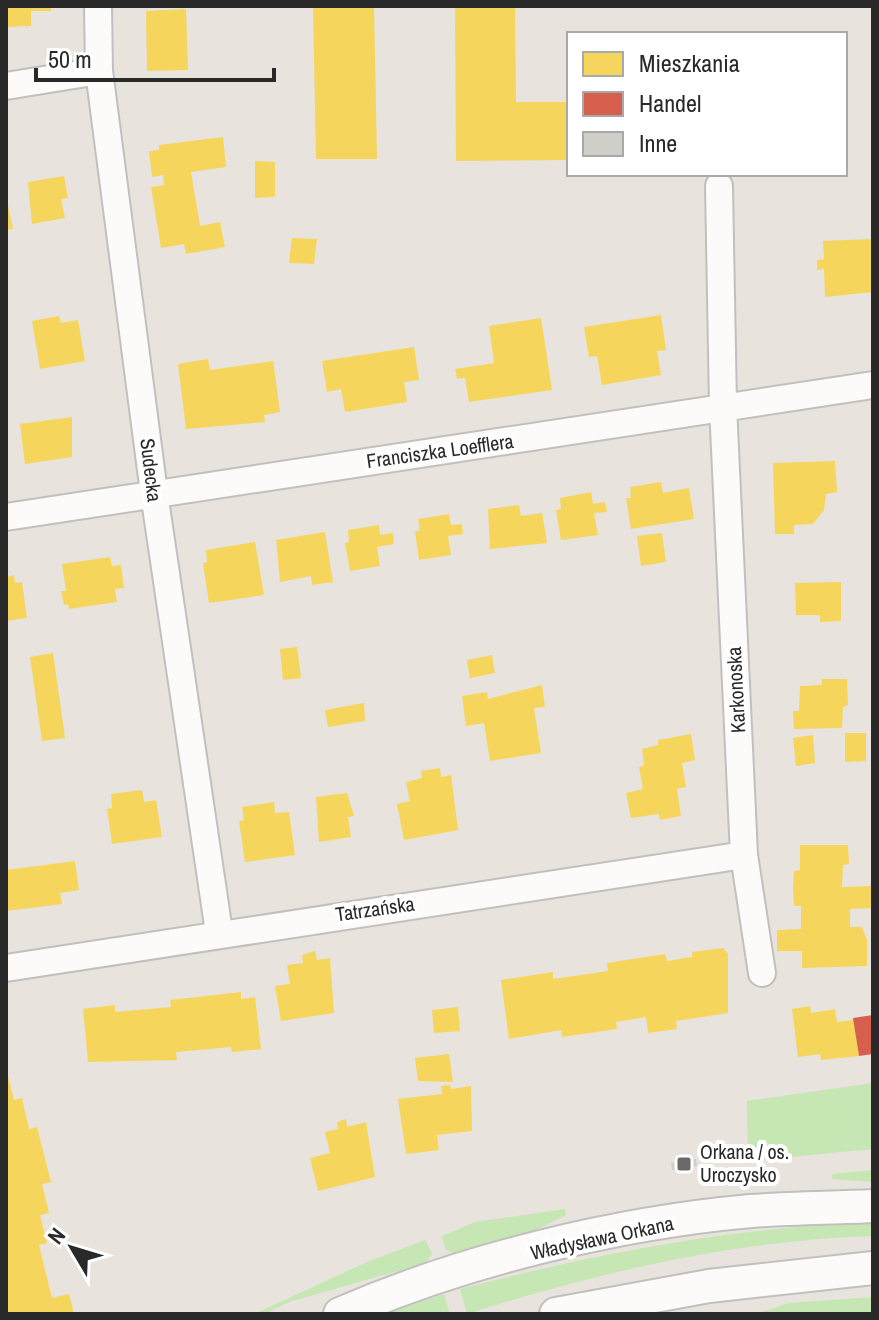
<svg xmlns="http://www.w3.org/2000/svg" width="879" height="1320" viewBox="0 0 879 1320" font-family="'Archivo Narrow',sans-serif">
<rect width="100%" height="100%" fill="#e8e4dd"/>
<path fill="#c6e6b4" d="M873 1083V1149L748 1161 747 1101Z
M873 1170V1182L832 1179V1174Z
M565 1209 566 1215 518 1239 456 1255 445 1249 442 1236 475 1222Z
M873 1222V1236C733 1241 600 1272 467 1314L460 1289C599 1253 729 1228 873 1222Z
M425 1240 432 1253 426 1263 289 1302 265 1314H254L367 1262Z
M444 1294 450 1314H383Z
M873 1297V1314H755L788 1303Z"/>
<path fill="#f6d55c" d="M7 6H51V11H31V26L7 27Z
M313 6H374L377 159H316Z
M455 6H515L516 102H569V160L456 161Z
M186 9 188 70 147 71 146 11Z
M223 137 226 167 191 172 200 226 220 222 225 247 186 254 184 244 161 248 151 187 164 185 163 175 152 177 149 151 159 150V145Z
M255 161 275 162V197L255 198Z
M64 176 68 198 61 199 65 218 32 224 28 182Z
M6 196 13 229 6 230Z
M292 238 317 239 314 264 289 263Z
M873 239V292L825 297 824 269 817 270V260L824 259 823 241Z
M661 315 666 350 657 351 661 375 602 385 597 356 589 357 584 327Z
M59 316 61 323 78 320 85 361 40 369 32 321Z
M541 318 552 390 469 402 465 378 457 379 455 369 494 363 489 326Z
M414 347 419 380 404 382 407 402 345 412 341 389 327 392 322 361Z
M208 359 210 370 273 361 280 412 264 415 265 422 186 429 178 364Z
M72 417V457L25 464 20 424Z
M835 461 837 492 826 494 824 510 813 524 794 525V534H775L773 463Z
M661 482 663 493 689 488 694 519 631 529 626 498H631L630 487Z
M591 492 593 504 605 502 607 512 594 513 598 535 561 540 556 510 561 509 560 498Z
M519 505 521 516 542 513 547 543 490 549 488 509Z
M449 514 451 525 462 524 463 534 448 536 451 555 419 560 415 531H420L418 519Z
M379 525 380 535 393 533 394 544 377 547 380 566 350 571 345 543 349 542 348 530Z
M325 532 333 582 312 585 311 576 280 582 276 540Z
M662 533 666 562 641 566 637 536Z
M255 542 264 595 209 603 203 563 207 562 206 550Z
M110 557 112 566 121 565 124 588 115 589 117 602 69 609 68 604 64 605 61 591H66L62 564Z
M14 575 15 583 22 582 27 618 6 621V577Z
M841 582V621L820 622V615H796L795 583Z
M297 647 301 678 283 680 280 649Z
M53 653 65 738 42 741 30 657Z
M492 655 495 673 470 678 467 660Z
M822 679H847L848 705 843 707 842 728 794 729 793 711H799L800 686 822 685Z
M542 685 545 707 534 708 541 753 490 761 484 723 466 726 462 696 487 692 488 699Z
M364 703 365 721 328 727 325 710Z
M845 733H866V761L845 762Z
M691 734 695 760 682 763 686 787 677 789 681 816 660 820 659 814 631 818 626 793 643 789 639 767 644 765 642 749 658 745V740Z
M813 735 815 763 796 766 793 738Z
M440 768 441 777 451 775 458 830 404 840 397 804 410 801 406 782 422 778 421 771Z
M142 790 144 802 156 800 162 837 112 844 107 809 112 808 111 794Z
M347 793 354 816 348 817 351 837 319 842 316 797Z
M274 802 275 813 289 812 295 855 245 862 239 821 244 820 242 807Z
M800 845H848L849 864 843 865 842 887 872 886 873 908 850 909V927H862L867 940V966L802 968V951H777V930L801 929V906H794L793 889 794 871 800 870Z
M75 861 79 890 60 893 62 904 6 911V870Z
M723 948 728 954V1013L676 1021 677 1029 648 1033 646 1017 616 1022 617 1029 562 1037 561 1030 509 1039 501 980 553 972V979L581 975 608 971 607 963 665 954 667 961 692 957V952Z
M315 951 317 960 330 958 334 1013 281 1021 275 986 290 984 287 965 303 963 302 955Z
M241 992V999L255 997 261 1049 232 1052 231 1047 176 1052 177 1060 88 1062 83 1009 115 1005V1012L171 1007 170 1000Z
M810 1006 811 1013 835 1009 837 1022 854 1020 859 1056 821 1060 820 1054 798 1057 792 1009Z
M458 1007 460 1031 434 1033 432 1010Z
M449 1054 453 1082 418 1081 415 1058Z
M6 1068 14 1100 22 1098 29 1129 37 1127 51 1182 42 1184 49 1213 40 1215 47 1243 39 1245 52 1298 69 1294 74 1314H6Z
M450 1085 451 1089 471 1086 472 1131 437 1135 439 1150 406 1154 398 1099 442 1094 441 1086Z
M346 1119 347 1127 366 1122 375 1177 318 1191 310 1158 330 1153 325 1132 338 1129 337 1122Z"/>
<path fill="#d6604d" d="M873 1015V1054L859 1056 853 1018Z"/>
<path fill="#d0cec9" d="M696 1159 697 1166 672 1170 671 1163Z"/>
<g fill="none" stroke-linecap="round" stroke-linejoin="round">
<g stroke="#c1c0bf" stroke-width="30">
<path id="minor" d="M98 6 99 71 154 493 219 932
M6 86 99 71
M719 186 723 406 744 855 762 973
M6 517 873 385
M6 968 744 855"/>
</g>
<g stroke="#c1c0bf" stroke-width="36">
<path id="tertiary" d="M340 1314C464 1260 616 1223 751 1211 792 1208 833 1208 873 1206
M556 1314 709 1286 873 1268"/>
</g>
<use href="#minor" stroke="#fcfbfa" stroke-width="26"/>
<use href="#tertiary" stroke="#fcfbfa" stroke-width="32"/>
</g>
<rect fill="#6c6a68" stroke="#fff" stroke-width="3" x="676" y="1156" width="16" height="16" rx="4"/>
<g text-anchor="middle" stroke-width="8" stroke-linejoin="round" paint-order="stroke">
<g font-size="20" fill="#292929" stroke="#fff">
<text transform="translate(440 451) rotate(-8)" y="7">Franciszka Loefflera</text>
<text transform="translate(151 470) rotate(83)" y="7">Sudecka</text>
<text transform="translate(736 690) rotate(-93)" y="7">Karkonoska</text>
<text transform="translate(375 909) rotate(-8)" y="7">Tatrzańska</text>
<text transform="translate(602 1238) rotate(-12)" y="7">Władysława Orkana</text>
</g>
<g font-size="20" fill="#292929" stroke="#fff" text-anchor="start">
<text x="700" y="1159">Orkana / os.<tspan x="700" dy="23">Uroczysko</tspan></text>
</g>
</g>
<rect width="879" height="1320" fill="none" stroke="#292929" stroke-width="16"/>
<rect x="567" y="32" width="280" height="144" fill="#ffffff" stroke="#a9a9a9" stroke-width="2"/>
<rect x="583" y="52" width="40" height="24" fill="#f6d55c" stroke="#a9a9a9" stroke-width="2"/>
<text x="639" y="72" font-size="24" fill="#292929">Mieszkania</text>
<rect x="583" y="92" width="40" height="24" fill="#d6604d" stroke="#a9a9a9" stroke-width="2"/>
<text x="639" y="112" font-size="24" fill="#292929">Handel</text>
<rect x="583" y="132" width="40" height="24" fill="#d0cec9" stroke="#a9a9a9" stroke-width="2"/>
<text x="639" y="152" font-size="24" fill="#292929">Inne</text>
<g transform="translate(72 1248) rotate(308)" stroke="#ffffff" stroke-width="6" paint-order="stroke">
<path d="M0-6L14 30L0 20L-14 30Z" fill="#292929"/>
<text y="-12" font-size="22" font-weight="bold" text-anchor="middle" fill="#292929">N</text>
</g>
<path d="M36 68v12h238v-12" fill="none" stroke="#292929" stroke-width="4"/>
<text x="48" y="68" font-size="24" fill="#292929" stroke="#ffffff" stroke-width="6" paint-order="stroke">50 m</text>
</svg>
